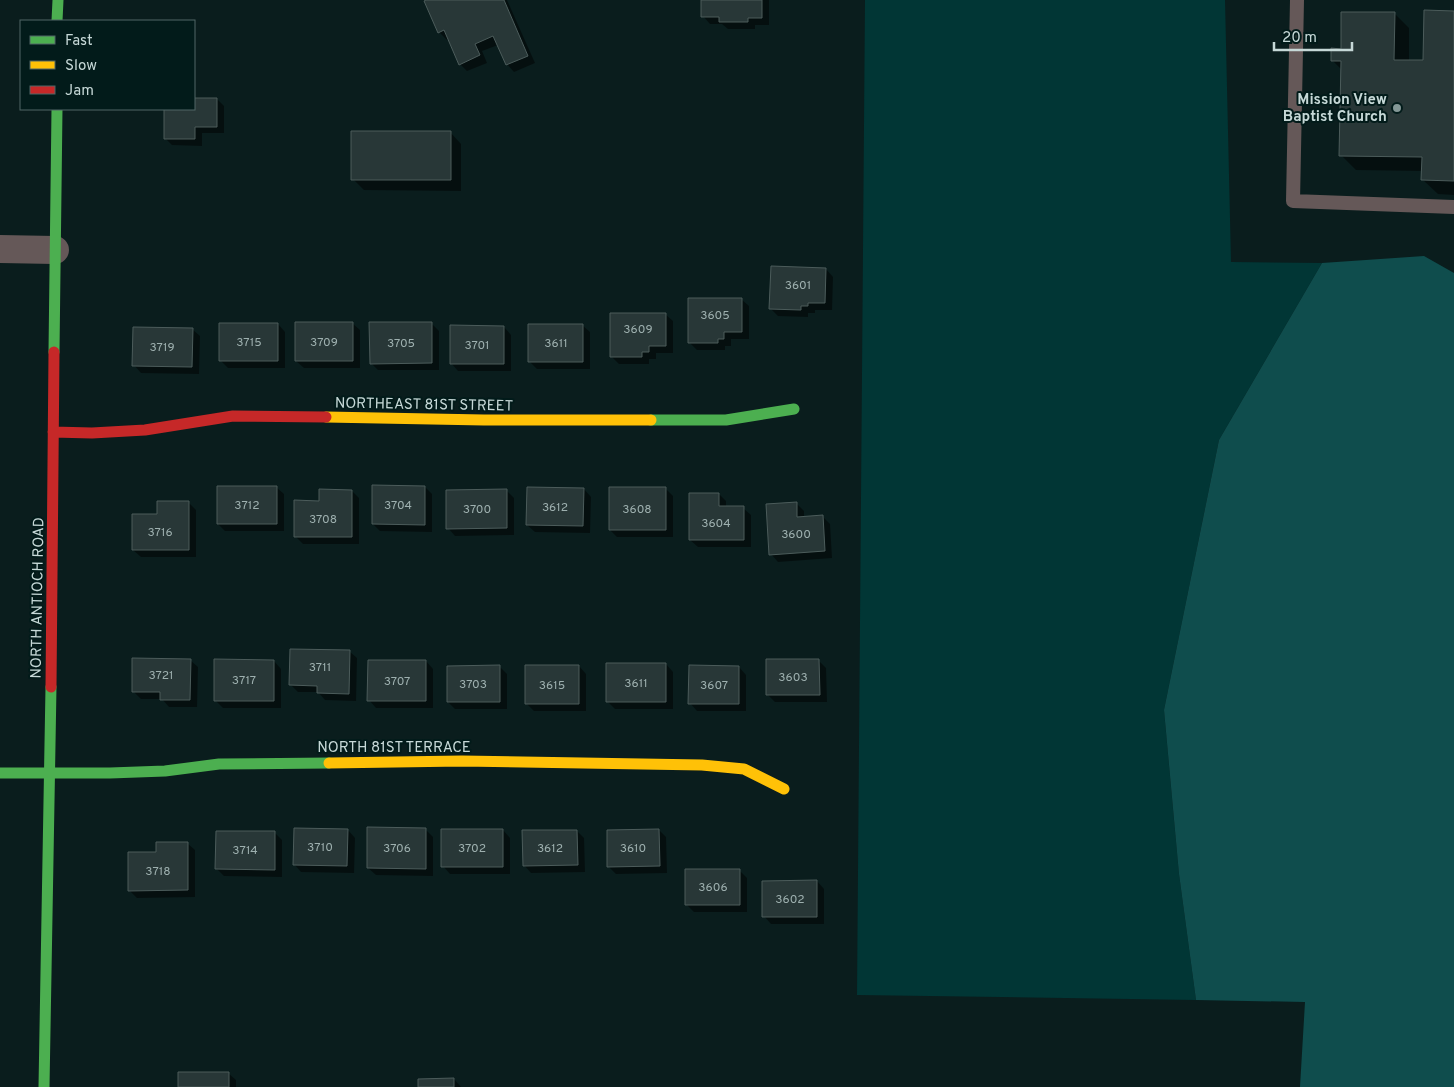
<svg xmlns="http://www.w3.org/2000/svg" width="1454" height="1087" viewBox="0 0 1454 1087" font-family="Overpass,sans-serif">
<rect width="100%" height="100%" fill="#0a1d1d"/>
<path fill="#013635" d="M865 0H1225L1231 262 1322 263 1219 440 1164 710 1179 874 1196 1000 857 995Z"/>
<path fill="#0f4d4d" d="M1424 256 1454 273V1087H1300L1305 1002 1196 1000 1179 874 1164 710 1219 440 1322 263Z"/>
<path fill="#0007" d="M430 0H507L535 63 514 72 507 64 498 45 482 51 487 63 467 71 460 64 449 39 447 40 439 32Z
M703 0H769V25H755V29H728L722 24H710L703 16Z
M1454 12V195L1438 194 1423 180V171L1356 170 1341 155 1342 70 1332 60 1342 50 1394 13 1409 28V61H1425Z
M194 99H217L224 106V133H202V146L172 145 165 138V109H194Z
M450 132 461 144V191L364 190 353 179Z
M826 269 833 277 832 310H815V313H808V317L778 316 771 309Z
M741 299 749 306V339H731V346H725V350H697L690 343Z
M665 314 673 321V353H656V359H649V364H619L612 357Z
M352 323 360 330V368H304L296 361Z
M431 323 439 331V370H378L371 363Z
M278 324 285 332V368H228L220 360Z
M582 325 590 332V369H537L530 362Z
M504 327 511 335V371H458L451 363Z
M192 329 200 336 199 374 141 373 134 365Z
M276 487 284 494V531H225L218 524Z
M425 487 432 494V532L380 531 373 524Z
M665 488 673 496V537H617L610 530Z
M584 489 591 497 590 533 535 532 527 525Z
M506 490 514 498V535L455 536 448 528Z
M352 491 359 498V544H303L295 536 320 502Z
M719 494 726 501V508H743L751 515V547H698L690 540Z
M188 502 196 510V557H141L133 550Z
M796 503 804 511V518L823 517 830 524 832 558 778 562 771 554Z
M349 651 357 658 356 701 325 700 318 692H298L291 685Z
M190 660 198 667 197 707H169L162 699H141L134 692Z
M274 661 281 669V708H223L215 700Z
M426 661 433 669V708H376L369 700Z
M819 661 826 668 827 702H775L768 695Z
M666 664 673 672V709H615L607 701Z
M579 666 586 674V711H534L527 704Z
M500 667 507 674V709H455L448 702Z
M739 667 746 675V711H697L690 703Z
M348 830 355 838 354 873 301 872 294 864Z
M426 830 433 837V876L376 875 368 868Z
M503 830 510 838V874H450L443 866Z
M659 830 666 837 667 873 616 874 609 867Z
M577 831 584 838 585 872 531 873 524 865Z
M275 833 282 840V877L224 876 217 869Z
M187 843 195 850V897L137 898 130 891 157 854Z
M739 870 747 878V912H694L687 905Z
M817 881 824 889V924H771L764 916Z
M228 1073 236 1080V1087H179Z
M454 1079 461 1087H419Z"/>
<path fill="#283737" stroke="#4c5c5b" d="M426 0H504L528 56 506 65 493 36 475 44 480 55 459 65 444 30 438 33 424 1Z
M701 0H762V18H748V22H719V17H701Z
M1424 10 1454 11V181L1421 180 1422 157 1339 156 1341 61H1331V48L1341 49V12H1395L1394 60H1423Z
M194 98H217V127H195V139H164V109H194Z
M351 131H451V180H351Z
M771 266 826 268 825 303H808V306H801V310L769 309Z
M688 298H742V332H724V339H718V343H688Z
M610 313H666V346H649V352H642V357H610Z
M295 322H353V361H295Z
M369 322H432V363L370 364Z
M219 323H278V361H219Z
M528 324H583V362H528Z
M450 325 504 326V364H450Z
M133 327 193 328 192 367 132 366Z
M372 485 425 486V525L372 524Z
M217 486H277V524H217Z
M527 487 584 488 583 526 526 525Z
M609 487H666V530H609Z
M319 489 352 490V537H294V500L319 501Z
M507 489V528L446 529V490Z
M689 493H719V506H744V540H689Z
M157 501H189V550H132V514H157Z
M797 502V517L823 515 825 551 769 555 766 504Z
M290 649 350 650 349 694 317 693V686L289 685Z
M132 658 191 659 190 700H160V692H132Z
M214 659 274 660V701H214Z
M766 659H819L820 695H766Z
M368 660H426V701H367Z
M606 663H666V702H606Z
M500 665V702H447V666Z
M525 665H579V704H525Z
M689 665 739 666V704H688Z
M367 827 426 828V869L367 868Z
M294 828 348 829 347 866 293 865Z
M441 829H503V867H441Z
M659 829 660 866 607 867V830Z
M522 830H577L578 865 523 866Z
M216 831H275V870L215 869Z
M156 842H188V890L128 891V852H156Z
M685 869H740V905H685Z
M817 880V917H762V881Z
M178 1072H229V1087H178Z
M454 1078V1087H418V1079Z"/>
<g fill="none" stroke-linecap="round" stroke-linejoin="round">
<path stroke="#655858" stroke-width="14" d="M1297 0 1293 201 1454 207"/>
<path stroke="#655858" stroke-width="28" d="M0 249 55 250"/>
<path stroke="#4caf50" stroke-width="11" d="M57 21 58 0
M54 352 57 109
M651 420H726L794 409
M0 773H110L165 771 219 764 329 763
M44 1087 51 687"/>
<path stroke="#ffc107" stroke-width="11" d="M326 417 484 420H651
M329 763 462 761 702 765 744 769 784 789"/>
<path stroke="#c62828" stroke-width="11" d="M53 432 92 433 145 430 233 416 326 417
M51 687 54 352"/>
</g>
<circle fill="#849796" stroke="#021b1a" stroke-width="2" cx="1397" cy="108" r="5"/>
<g text-anchor="middle" stroke-width="4" stroke-linejoin="round" paint-order="stroke">
<g font-size="12" fill="#9eb0af">
<text x="798" y="289">3601</text>
<text x="715" y="319">3605</text>
<text x="638" y="333">3609</text>
<text x="249" y="346">3715</text>
<text x="324" y="346">3709</text>
<text x="401" y="347">3705</text>
<text x="556" y="347">3611</text>
<text x="477" y="349">3701</text>
<text x="162" y="351">3719</text>
<text x="247" y="509">3712</text>
<text x="398" y="509">3704</text>
<text x="555" y="511">3612</text>
<text x="477" y="513">3700</text>
<text x="637" y="513">3608</text>
<text x="323" y="523">3708</text>
<text x="716" y="527">3604</text>
<text x="160" y="536">3716</text>
<text x="796" y="538">3600</text>
<text x="320" y="671">3711</text>
<text x="161" y="679">3721</text>
<text x="793" y="681">3603</text>
<text x="244" y="684">3717</text>
<text x="397" y="685">3707</text>
<text x="636" y="687">3611</text>
<text x="473" y="688">3703</text>
<text x="552" y="689">3615</text>
<text x="714" y="689">3607</text>
<text x="320" y="851">3710</text>
<text x="397" y="852">3706</text>
<text x="472" y="852">3702</text>
<text x="550" y="852">3612</text>
<text x="633" y="852">3610</text>
<text x="245" y="854">3714</text>
<text x="158" y="875">3718</text>
<text x="713" y="891">3606</text>
<text x="790" y="903">3602</text>
</g>
<g font-size="15" font-weight="bold" fill="#c6d8d7" stroke="#021b1a" text-anchor="end">
<text x="1387" y="104">Mission View<tspan x="1387" dy="17">Baptist Church</tspan></text>
</g>
<g font-size="15" fill="#c6d8d7" stroke="#021b1a">
<text transform="translate(424 404) rotate(1)" y="5">NORTHEAST 81ST STREET</text>
<text transform="translate(37 598) rotate(-89)" y="5">NORTH ANTIOCH ROAD</text>
<text x="394" y="752">NORTH 81ST TERRACE</text>
</g>
</g>
<rect x="20" y="20" width="175" height="90" fill="#021b1a" stroke="#506766"/>
<rect x="30" y="36" width="25" height="8" fill="#4caf50" stroke="#506766"/>
<text x="65" y="45" font-size="15" fill="#c6d8d7">Fast</text>
<rect x="30" y="61" width="25" height="8" fill="#ffc107" stroke="#506766"/>
<text x="65" y="70" font-size="15" fill="#c6d8d7">Slow</text>
<rect x="30" y="86" width="25" height="8" fill="#c62828" stroke="#506766"/>
<text x="65" y="95" font-size="15" fill="#c6d8d7">Jam</text>
<path d="M1274 42v8h78v-8" fill="none" stroke="#c6d8d7" stroke-width="2.5"/>
<text x="1282" y="42" font-size="15" fill="#c6d8d7" stroke="#021b1a" stroke-width="4" paint-order="stroke">20 m</text>
</svg>
